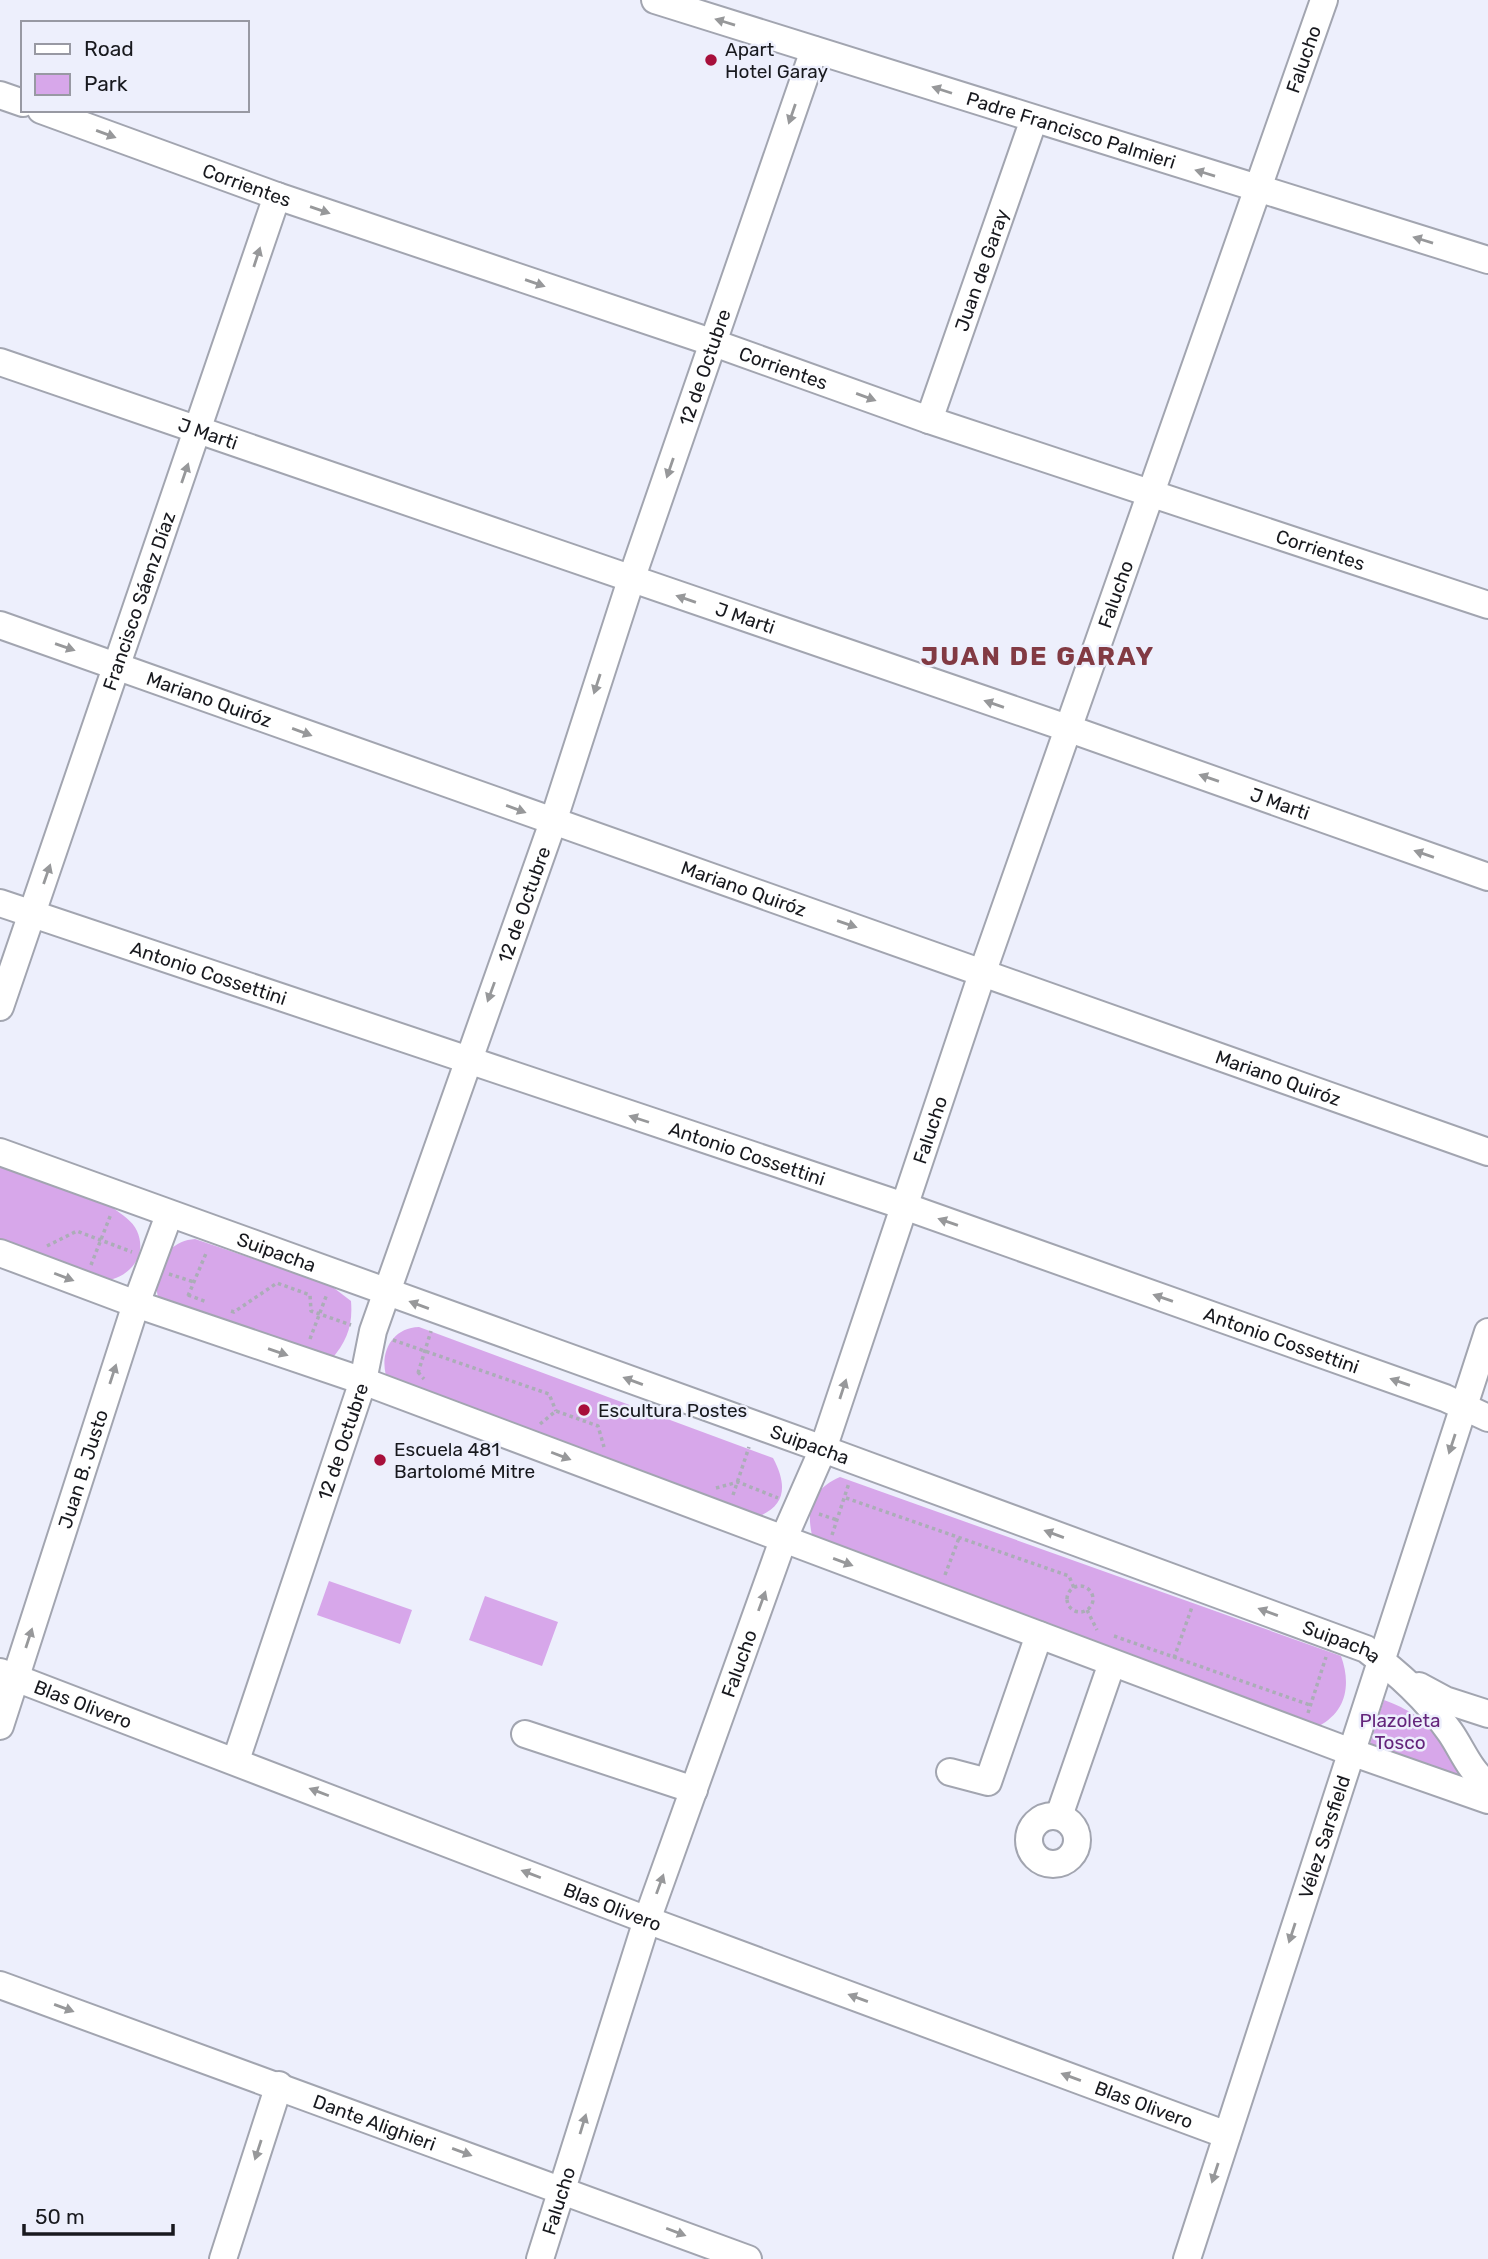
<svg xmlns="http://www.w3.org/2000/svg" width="1488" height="2259" viewBox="0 0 1488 2259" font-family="Rubik,sans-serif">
<rect width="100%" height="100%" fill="#edeffc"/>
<path fill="#d7a7ea" d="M0 1166 113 1208C121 1214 133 1221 137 1231 149 1258 126 1280 102 1281L0 1246Z
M195 1239 330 1285 351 1301C353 1326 347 1341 331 1360L158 1298C152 1271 165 1241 195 1239Z
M419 1327 773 1458C789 1488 785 1509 751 1519L389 1384C377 1358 389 1328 419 1327Z
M840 1477 1341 1656C1351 1684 1347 1711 1319 1726L815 1546C805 1515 808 1491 840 1477Z
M329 1581 412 1610 400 1644 317 1615Z
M485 1596 558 1622 542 1666 469 1640Z
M1384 1700C1435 1719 1438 1739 1465 1782L1370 1744Z"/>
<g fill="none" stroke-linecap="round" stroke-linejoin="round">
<g stroke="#a2a5b0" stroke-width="30">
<g id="minor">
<path id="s1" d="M655 0 1488 260"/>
<path d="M0 95 23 103"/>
<path id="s2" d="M41 110 277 196 714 343 929 420 1488 605"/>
<path id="s3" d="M0 362 1067 728 1488 877"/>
<path id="s4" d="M929 420 1034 119"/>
<path id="s5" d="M0 625 1488 1152"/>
<path id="s6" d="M0 903 904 1206 1445 1398 1488 1418"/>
<path id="s7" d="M0 1007 277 196"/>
<path id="s8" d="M0 1152 823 1449 1366 1649C1399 1674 1426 1698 1450 1732 1462 1749 1470 1772 1488 1784"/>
<path d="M0 1253 136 1304 363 1381 1351 1752 1488 1800"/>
<path id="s9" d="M0 1672 647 1920 1227 2135"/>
<path d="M1419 1686 1445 1700 1488 1714"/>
<path id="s10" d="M0 1726 136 1304 169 1215"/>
<path d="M525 1734 694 1790"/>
<path id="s11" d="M236 1760 363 1381 373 1331 553 822 631 580 814 50"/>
<path d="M950 1772 988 1782 1039 1635"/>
<circle cx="1053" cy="1840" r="24"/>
<path d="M1059 1816 1112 1663"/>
<path id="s12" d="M0 1985 748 2259"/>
<path d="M223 2259 279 2085"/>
<path id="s13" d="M540 2259 647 1920 783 1540 823 1449 983 971 1324 0"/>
<path id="s14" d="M1187 2259 1488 1332"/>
</g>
</g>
<path stroke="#abadb7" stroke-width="3.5" stroke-dasharray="3.5 3.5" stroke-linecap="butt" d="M47 1246 77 1231 132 1252
M91 1265 111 1214
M169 1274 194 1282
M188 1295 207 1302
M188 1296 207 1251
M231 1311 234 1312 277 1283 310 1295 311 1311 351 1325
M310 1339 327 1294
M393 1340 549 1394 556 1411
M418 1372 424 1379
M418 1373 431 1331
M540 1424 556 1411 598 1426 604 1447
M716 1488 738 1482 778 1498
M733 1495 749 1447
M846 1498 1069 1576 1074 1588
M819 1514 837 1520
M832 1535 849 1483
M945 1575 959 1538
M1067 1599a13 13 0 1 1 26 0a13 13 0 1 1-26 0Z
M1087 1610 1097 1630
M1114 1636 1310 1705
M1174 1658 1192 1607
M1308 1713 1326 1657"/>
<use href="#minor" stroke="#fff" stroke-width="26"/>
</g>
<defs><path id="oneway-solid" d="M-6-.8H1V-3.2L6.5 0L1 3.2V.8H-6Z" transform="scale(1.75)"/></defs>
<g fill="#97989a">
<use href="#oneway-solid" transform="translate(725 22) rotate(-163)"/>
<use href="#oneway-solid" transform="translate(942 90) rotate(-162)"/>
<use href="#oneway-solid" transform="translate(792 114) rotate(109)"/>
<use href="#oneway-solid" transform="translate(106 134) rotate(20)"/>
<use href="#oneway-solid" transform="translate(1205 173) rotate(-163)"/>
<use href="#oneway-solid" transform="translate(320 210) rotate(19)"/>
<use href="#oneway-solid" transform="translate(1423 240) rotate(-163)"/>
<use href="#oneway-solid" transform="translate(257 257) rotate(-72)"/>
<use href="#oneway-solid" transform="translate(535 283) rotate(19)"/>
<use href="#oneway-solid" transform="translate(866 397) rotate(20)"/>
<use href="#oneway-solid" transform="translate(670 468) rotate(109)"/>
<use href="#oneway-solid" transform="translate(185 473) rotate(-71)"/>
<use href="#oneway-solid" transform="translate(686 599) rotate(-161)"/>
<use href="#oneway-solid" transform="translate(65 647) rotate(19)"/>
<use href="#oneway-solid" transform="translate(597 684) rotate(108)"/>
<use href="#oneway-solid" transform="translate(994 704) rotate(-161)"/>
<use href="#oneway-solid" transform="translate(302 732) rotate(20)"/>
<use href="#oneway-solid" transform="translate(1209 778) rotate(-161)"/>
<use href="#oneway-solid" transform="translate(516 809) rotate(20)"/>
<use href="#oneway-solid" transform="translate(1424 854) rotate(-161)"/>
<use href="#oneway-solid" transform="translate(47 874) rotate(-71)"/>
<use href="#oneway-solid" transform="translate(847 924) rotate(19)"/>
<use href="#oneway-solid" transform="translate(491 992) rotate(110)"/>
<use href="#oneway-solid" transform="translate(639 1119) rotate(-162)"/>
<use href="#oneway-solid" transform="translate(948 1222) rotate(-161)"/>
<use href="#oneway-solid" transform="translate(64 1277) rotate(21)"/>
<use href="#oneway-solid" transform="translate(1163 1298) rotate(-161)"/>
<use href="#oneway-solid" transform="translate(419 1305) rotate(-160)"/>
<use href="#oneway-solid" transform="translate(278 1352) rotate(19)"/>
<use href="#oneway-solid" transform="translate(113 1374) rotate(-72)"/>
<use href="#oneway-solid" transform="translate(633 1381) rotate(-160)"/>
<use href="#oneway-solid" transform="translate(1400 1382) rotate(-161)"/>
<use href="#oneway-solid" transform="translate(843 1389) rotate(-72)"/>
<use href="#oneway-solid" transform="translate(1452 1444) rotate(108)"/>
<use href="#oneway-solid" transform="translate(561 1456) rotate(21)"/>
<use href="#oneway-solid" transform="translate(1054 1534) rotate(-160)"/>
<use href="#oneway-solid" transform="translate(843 1562) rotate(20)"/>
<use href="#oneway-solid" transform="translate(762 1601) rotate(-70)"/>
<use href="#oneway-solid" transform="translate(1268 1612) rotate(-160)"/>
<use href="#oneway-solid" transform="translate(29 1638) rotate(-72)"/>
<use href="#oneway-solid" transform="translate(319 1792) rotate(-159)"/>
<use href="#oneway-solid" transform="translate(531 1874) rotate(-159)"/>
<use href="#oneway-solid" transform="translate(660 1884) rotate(-70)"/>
<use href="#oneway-solid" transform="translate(1292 1933) rotate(108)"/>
<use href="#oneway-solid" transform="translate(858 1998) rotate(-160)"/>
<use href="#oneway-solid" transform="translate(64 2008) rotate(20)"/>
<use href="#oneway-solid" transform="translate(1071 2077) rotate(-160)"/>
<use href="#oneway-solid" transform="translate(583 2124) rotate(-73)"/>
<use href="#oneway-solid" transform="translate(258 2150) rotate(108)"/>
<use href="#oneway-solid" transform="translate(462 2152) rotate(20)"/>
<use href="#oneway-solid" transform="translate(1215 2173) rotate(108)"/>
<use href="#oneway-solid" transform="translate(676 2232) rotate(21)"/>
</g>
<g fill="#a70f3b" stroke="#edeffc" stroke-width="2.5">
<circle cx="711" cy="60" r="7"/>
<circle cx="584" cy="1410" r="7"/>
<circle cx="380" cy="1460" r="7"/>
</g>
<g text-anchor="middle" stroke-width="5" stroke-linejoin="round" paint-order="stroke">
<g font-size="19" fill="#18191e" stroke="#edeffc" text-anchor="start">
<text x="725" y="56">Apart<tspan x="725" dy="22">Hotel Garay</tspan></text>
<text x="598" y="1417">Escultura Postes</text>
<text x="394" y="1456">Escuela 481<tspan x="394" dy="22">Bartolomé Mitre</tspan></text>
</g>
<g font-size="19" fill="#18191e" stroke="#edeffc">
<text dy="7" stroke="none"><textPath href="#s13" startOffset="2329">Falucho</textPath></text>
<text dy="7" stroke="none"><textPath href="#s1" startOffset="436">Padre Francisco Palmieri</textPath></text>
<text dy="7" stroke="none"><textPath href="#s2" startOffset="219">Corrientes</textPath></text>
<text dy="7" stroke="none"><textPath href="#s4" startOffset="159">Juan de Garay</textPath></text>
<text dy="7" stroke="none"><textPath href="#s11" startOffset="1470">12 de Octubre</textPath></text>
<text dy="7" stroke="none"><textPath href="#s2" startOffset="786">Corrientes</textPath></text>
<text dy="7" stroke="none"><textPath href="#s3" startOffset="220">J Marti</textPath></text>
<text dy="7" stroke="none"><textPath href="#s2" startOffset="1353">Corrientes</textPath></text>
<text dy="7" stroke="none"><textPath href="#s13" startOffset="1762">Falucho</textPath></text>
<text dy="7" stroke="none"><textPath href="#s7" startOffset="429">Francisco Sáenz Díaz</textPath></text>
<text dy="7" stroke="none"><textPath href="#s3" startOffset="788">J Marti</textPath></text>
<text dy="7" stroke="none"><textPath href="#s5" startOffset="222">Mariano Quiróz</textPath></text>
<text dy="7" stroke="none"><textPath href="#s3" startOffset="1354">J Marti</textPath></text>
<text dy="7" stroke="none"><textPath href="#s5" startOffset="789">Mariano Quiróz</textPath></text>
<text dy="7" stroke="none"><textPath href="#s11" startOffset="903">12 de Octubre</textPath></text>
<text dy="7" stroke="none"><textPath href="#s6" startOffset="220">Antonio Cossettini</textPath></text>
<text dy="7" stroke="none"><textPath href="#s5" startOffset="1356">Mariano Quiróz</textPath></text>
<text dy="7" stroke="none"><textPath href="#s13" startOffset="1195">Falucho</textPath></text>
<text dy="7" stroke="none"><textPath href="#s6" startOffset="788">Antonio Cossettini</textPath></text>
<text dy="7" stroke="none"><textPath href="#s8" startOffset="294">Suipacha</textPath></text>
<text dy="7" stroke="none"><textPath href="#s6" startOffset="1354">Antonio Cossettini</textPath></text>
<text dy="7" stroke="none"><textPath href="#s11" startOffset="336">12 de Octubre</textPath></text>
<text dy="7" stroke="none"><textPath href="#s8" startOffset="861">Suipacha</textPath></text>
<text dy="7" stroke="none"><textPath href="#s10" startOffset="270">Juan B. Justo</textPath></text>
<text dy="7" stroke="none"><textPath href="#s8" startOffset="1428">Suipacha</textPath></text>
<text dy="7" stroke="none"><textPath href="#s13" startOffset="628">Falucho</textPath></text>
<text dy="7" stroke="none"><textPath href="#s9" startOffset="89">Blas Olivero</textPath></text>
<text dy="7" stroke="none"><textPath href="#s14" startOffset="444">Vélez Sarsfield</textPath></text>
<text dy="7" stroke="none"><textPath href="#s9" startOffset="656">Blas Olivero</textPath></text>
<text dy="7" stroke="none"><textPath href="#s9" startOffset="1223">Blas Olivero</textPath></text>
<text dy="7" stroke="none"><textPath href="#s12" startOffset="399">Dante Alighieri</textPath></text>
<text dy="7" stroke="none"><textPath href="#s13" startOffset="61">Falucho</textPath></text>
</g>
<g font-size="19" fill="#64257b" stroke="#edeffc">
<text x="1400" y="1727">Plazoleta<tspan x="1400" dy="22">Tosco</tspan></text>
</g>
<g font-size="26" font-weight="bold" letter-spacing="2" fill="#823a43" stroke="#edeffc">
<text x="1038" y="665">JUAN DE GARAY</text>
</g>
</g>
<rect x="21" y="21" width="228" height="91" fill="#edeffc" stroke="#9899a3" stroke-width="2"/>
<rect x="35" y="44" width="35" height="10" fill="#ffffff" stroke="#9899a3" stroke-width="2"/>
<text x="84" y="56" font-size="21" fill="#18191e">Road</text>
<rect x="35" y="74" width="35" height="21" fill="#d7a7ea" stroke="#9899a3" stroke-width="2"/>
<text x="84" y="91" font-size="21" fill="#18191e">Park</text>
<path d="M24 2224v10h149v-10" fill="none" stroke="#18191e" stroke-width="3.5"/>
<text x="35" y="2224" font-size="21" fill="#18191e" stroke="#edeffc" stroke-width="5" paint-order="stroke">50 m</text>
</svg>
